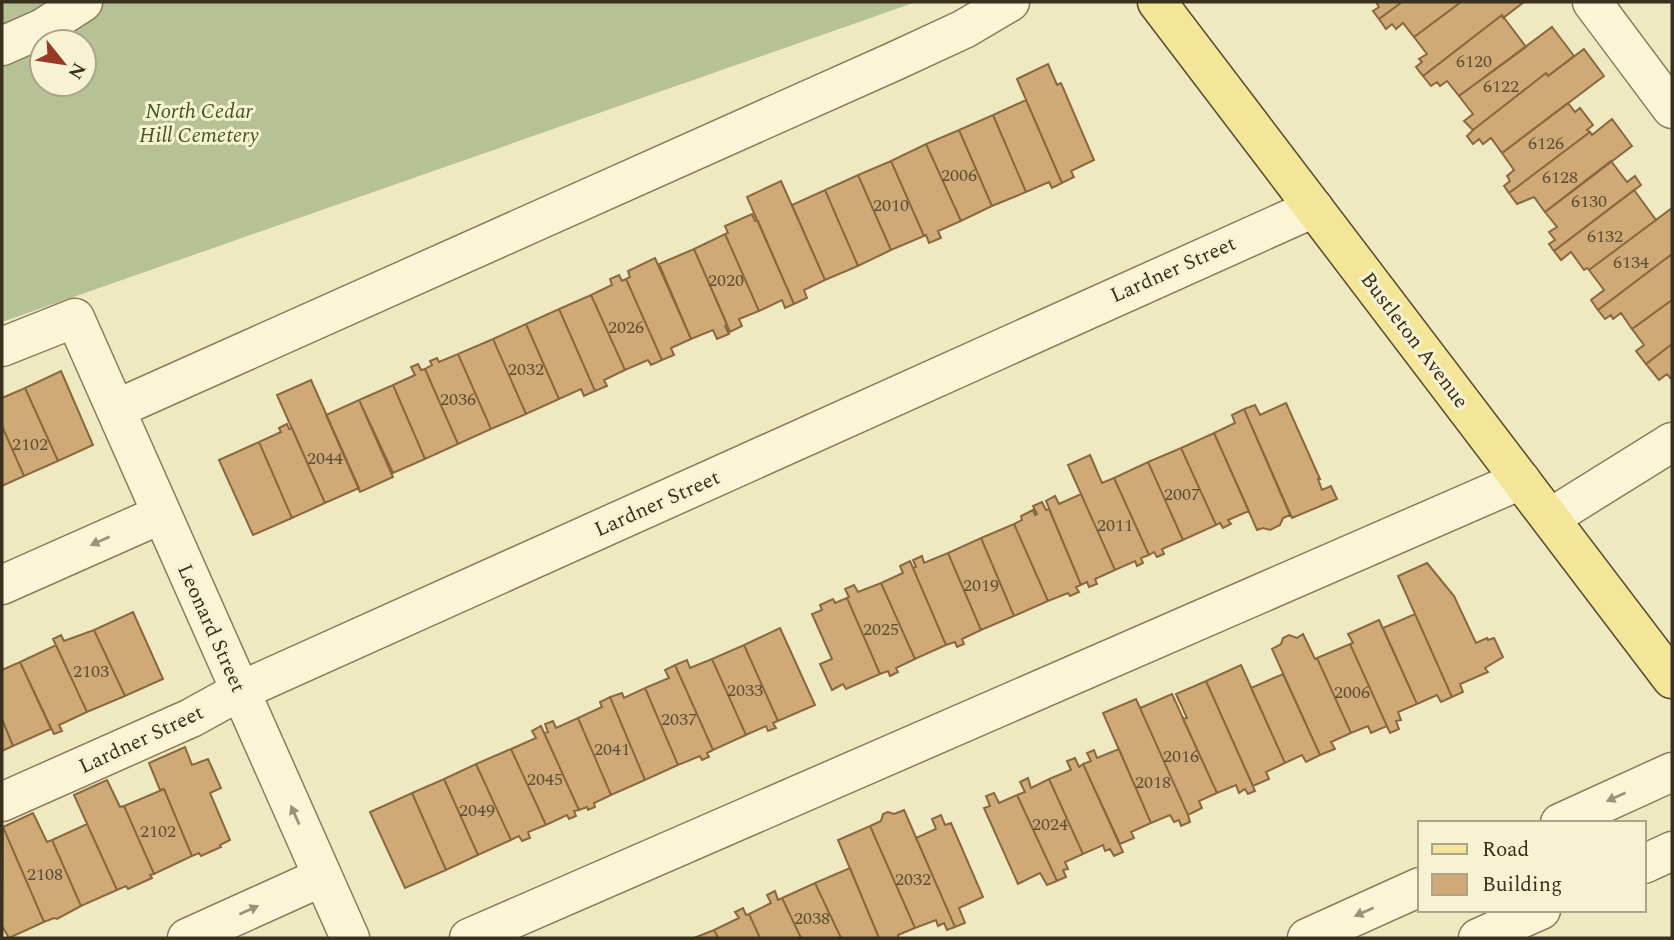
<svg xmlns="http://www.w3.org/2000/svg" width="1674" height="940" viewBox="0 0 1674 940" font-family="Spectral,serif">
<rect width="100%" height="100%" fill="#efe9c2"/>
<path fill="#b6c295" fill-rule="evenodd" d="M2 2H916L2 322ZM42 42H84V84H42Z"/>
<path fill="#cfaa77" stroke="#8a683e" stroke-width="2" d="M1376 2H1402L1379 19 1373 11 1379 7Z
M1402 2H1461L1414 37 1403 23 1396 29 1392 24 1386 29 1379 19Z
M1461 2H1524L1503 18 1502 15 1423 76 1416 67 1422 62 1419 59 1427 54 1414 37Z
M1502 15 1526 47 1459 96 1447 81 1440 86 1437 82 1431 86 1423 76Z
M1552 27 1574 56 1548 76 1546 73 1473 130 1464 121 1473 114 1459 96Z
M1584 49 1604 76 1502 153 1491 138 1483 144 1479 139 1473 144 1467 136 1473 130 1546 73 1548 76Z
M1048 64 1057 85 1061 83 1094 160 1071 171 1074 177 1062 183 1017 79Z
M1026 100 1062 183 1052 188 1049 182 1026 192 993 115Z
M1568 103 1575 112 1580 108 1593 125 1587 130 1590 132 1509 193 1504 186 1510 181 1507 176 1514 170 1502 153Z
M993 115 1026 192 992 206 959 130Z
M1612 119 1632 146 1545 212 1534 197 1517 204 1509 193 1590 132 1592 135Z
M959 130 992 206 961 221 926 144Z
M926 144 961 221 938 231 941 238 929 243 926 235 924 236 891 161Z
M891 161 924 236 891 250 858 175Z
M1611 161 1627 182 1635 176 1641 185 1554 251 1549 244 1555 240 1549 232 1557 227 1545 212Z
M858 175 891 250 858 266 825 190Z
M781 181 825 280 804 290 807 298 794 304 747 197Z
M825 190 858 266 825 280 792 205Z
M1634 190 1656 220 1589 270 1587 268 1584 270 1571 252 1561 260 1554 251Z
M1672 208V254L1598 310 1591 300 1604 290 1589 270Z
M752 214 755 221H758L794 304 785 308 782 300 759 311 725 234 728 233 725 226Z
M725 234 759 311 739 319 742 326 730 332 694 249Z
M694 249 727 324 725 326 729 334 717 339 713 330 691 339 659 264Z
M1672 254V300L1632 329 1621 313 1613 319 1611 315 1605 319 1598 310Z
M655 258 691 339 671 348 674 355 662 360 626 279 630 277 628 271Z
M619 275 622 281 626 279 662 360 651 365 648 360 625 370 591 295 612 285 610 279Z
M591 295 625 370 604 380 607 386 595 391 559 309Z
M1672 300V344L1646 364 1636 351 1644 345 1632 329Z
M559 309 595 391 584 396 581 389 559 399 526 324Z
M526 324 559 399 526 414 493 339Z
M493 339 526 414 491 429 458 354Z
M1672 344V380L1667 374 1659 380 1646 364Z
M458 354 491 429 458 444 425 369 432 365 430 361 437 358 439 362Z
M418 364 421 370 425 369 458 444 425 459 393 385 415 375 411 367Z
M61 371 93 445 58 461 25 388Z
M311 380 359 488 325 503 277 395Z
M393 385 425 459 393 473 359 400Z
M25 388 58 461 24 476 2 426V398Z
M359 400 393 477 360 492 326 415Z
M1286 403 1320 479H1318L1322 490 1331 486 1337 499 1292 518 1244 409 1255 405 1260 415Z
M1244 409 1290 515 1283 518 1280 525 1270 530 1263 528 1257 530 1214 433 1235 423 1232 415Z
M287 424 289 429 292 428 325 503 292 518 259 442 281 432 279 428Z
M2 426 24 476 2 486Z
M1214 433 1249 511 1228 520 1231 524 1223 528 1220 523 1216 525 1181 448Z
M259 442 292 518 253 535 219 460Z
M1181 448 1216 525 1183 540 1148 462Z
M1090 455 1102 483 1114 478 1149 555 1141 558 1143 563 1137 566 1135 561 1115 570 1068 465Z
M1148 462 1183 540 1162 549 1164 554 1157 557 1154 552 1149 555 1114 478Z
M1081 494 1115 570 1095 579 1097 584 1089 587 1087 582 1081 585 1046 501 1055 496 1059 504Z
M1042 502 1046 510 1049 509 1081 585 1076 587 1079 592 1070 596 1068 593 1048 601 1014 524 1022 520 1021 516 1033 510 1035 515 1037 514 1033 506Z
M1014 524 1048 601 1014 616 981 538Z
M981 538 1014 616 981 630 948 553Z
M948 553 981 630 962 639 964 644 957 647 955 642 946 645 913 568 916 567 913 560 922 556 924 563Z
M910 561 946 645 915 659 881 583 903 573 900 566Z
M1427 563 1454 596 1476 643 1487 638 1488 640 1494 638 1503 657 1485 668 1488 672 1460 684 1463 692 1452 697 1398 576Z
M881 583 915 659 896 668 898 672 890 676 888 671 880 674 847 598 849 597 845 589 854 585 858 592Z
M847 598 880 674 846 689 843 684 832 690 820 664 832 659 812 614 822 610 820 605 833 599 835 603Z
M133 612 163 679 125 696 94 630Z
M1415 614 1452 697 1441 702 1437 695 1417 704 1383 628Z
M1379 620 1417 704 1398 712 1401 720 1396 721 1399 729 1390 733 1350 644 1353 643 1348 634Z
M780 628 815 705 778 721 744 645Z
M94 630 125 696 87 712 53 639 61 635 64 641Z
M1303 634 1315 659 1317 658 1351 733 1331 742 1335 749 1320 755 1272 649 1281 644 1283 638 1289 635 1297 638Z
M1350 644 1387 726 1371 733 1368 726 1351 733 1317 658Z
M56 645 87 712 59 725 62 731 54 734 20 662Z
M744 645 778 721 773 723 776 728 768 731 766 726 746 735 712 659Z
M712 659 746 735 713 750 675 665 687 660 690 668Z
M20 662 51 729 13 746 2 719V670Z
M675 665 713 750 707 753 709 757 702 760 700 756 678 765 645 688 669 678 665 670Z
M1241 665 1285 763 1266 772 1269 779 1253 786 1206 681Z
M1283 674 1320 755 1306 762 1302 755 1285 763 1251 688Z
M1206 681 1255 791 1248 794 1245 789 1239 793 1236 785 1217 793 1183 719 1187 718 1176 694Z
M645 688 678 765 645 780 610 697 622 693 624 698Z
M1172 694 1217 793 1199 801 1202 808 1188 815 1140 708Z
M610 697 645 780 611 795 578 718 602 707 600 702Z
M1136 699 1188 815 1190 822 1181 826 1179 820 1174 822 1170 815 1151 823 1103 713Z
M578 718 611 795 594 803 595 807 588 810 587 807 579 810 544 733 548 732 545 724 553 721 556 728Z
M2 719 13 746 2 751Z
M541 726 579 810 574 811 576 816 569 819 567 815 546 825 511 749 536 738 532 731Z
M185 747 192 765 208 759 221 788 210 793 230 840 220 845 221 847 201 856 199 853 192 856 164 789 160 790 149 763Z
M511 749 546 825 528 832 530 838 522 841 519 836 511 840 476 764Z
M1119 749 1151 823 1131 832 1134 838 1120 844 1083 764 1091 761 1087 753 1094 750 1097 758Z
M1075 758 1079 767 1083 764 1123 852 1114 856 1110 849 1105 851 1103 845 1083 854 1049 779 1071 770 1067 761Z
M476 764 511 840 478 855 444 779Z
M1028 778 1031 788 1049 779 1083 854 1065 862 1068 869 1063 870 1066 877 1057 881 1017 795 1025 792 1020 782Z
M444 779 478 855 446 870 412 793Z
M107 780 120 807 124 806 154 874 150 875 152 878 128 889 126 886 117 890 74 795Z
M164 789 192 856 154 874 124 806Z
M412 793 446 870 405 888 370 812Z
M994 793 999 803 1017 795 1057 881 1047 885 1040 873 1018 884 984 808 990 806 986 796Z
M904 810 955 927 947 930 944 923 938 926 936 920 915 928 870 826 881 821 883 814 888 812 894 814Z
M33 813 47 842 52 840 81 906 57 919 54 918 44 922 3 827Z
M941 815 945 825 951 823 983 897 959 908 965 923 955 927 916 838 936 829 932 819Z
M87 824 117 890 81 906 52 840Z
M870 826 915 928 898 935V938H879L838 840Z
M3 827 44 922 9 938 2 926Z
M850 868 879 938H841L815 883Z
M815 883 841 938H801L782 898Z
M775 891 778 900 782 898 801 938H760L749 914 771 903 767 895Z
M743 908 746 915 749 914 760 938H718L714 930 739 918 735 912Z
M714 930 718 938H694Z"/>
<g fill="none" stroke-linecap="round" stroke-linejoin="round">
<g stroke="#8a7b59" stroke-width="41">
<path id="minor" d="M1592 2 1672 109
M2 46 43 28 83 2
M2 347 75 318 350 938
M116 409 895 61 964 29 1010 2
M1550 518 1672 442
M2 585 162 514
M2 802 191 718 240 691 1314 208
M1560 823 1672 772
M1644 864 1672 851
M187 938 322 877
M469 938 1521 480
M1307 938 1420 887
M1478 938 1541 910"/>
</g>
<g stroke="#58482d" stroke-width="41">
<path id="major" d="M1157 2 1672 679"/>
</g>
<use href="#minor" stroke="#faf5d6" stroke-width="38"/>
<use href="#major" stroke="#f4e699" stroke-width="38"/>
</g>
<defs><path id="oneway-solid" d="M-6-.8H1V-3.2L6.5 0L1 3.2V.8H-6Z" transform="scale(1.75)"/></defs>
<g fill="#9a927a">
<use href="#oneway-solid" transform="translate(100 541) rotate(156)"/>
<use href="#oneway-solid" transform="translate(1616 797) rotate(156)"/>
<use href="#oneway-solid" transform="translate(295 815) rotate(-114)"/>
<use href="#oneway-solid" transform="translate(249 910) rotate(-24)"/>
<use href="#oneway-solid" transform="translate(1364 912) rotate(156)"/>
</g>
<g text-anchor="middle" stroke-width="6" stroke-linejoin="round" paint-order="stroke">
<g font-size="18" fill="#5e4e34">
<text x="1474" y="67">6120</text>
<text x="1501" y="92">6122</text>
<text x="1546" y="149">6126</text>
<text x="959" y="181">2006</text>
<text x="1560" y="183">6128</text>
<text x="1589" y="207">6130</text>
<text x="891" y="211">2010</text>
<text x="1605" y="242">6132</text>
<text x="1631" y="268">6134</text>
<text x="726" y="286">2020</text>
<text x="626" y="333">2026</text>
<text x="526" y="375">2032</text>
<text x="458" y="405">2036</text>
<text x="30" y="450">2102</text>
<text x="325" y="464">2044</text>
<text x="1182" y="500">2007</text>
<text x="1115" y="531">2011</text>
<text x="981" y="591">2019</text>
<text x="881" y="635">2025</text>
<text x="91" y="677">2103</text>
<text x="745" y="696">2033</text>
<text x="1352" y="698">2006</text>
<text x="679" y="725">2037</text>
<text x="612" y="755">2041</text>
<text x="1181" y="762">2016</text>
<text x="545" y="785">2045</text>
<text x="1153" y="788">2018</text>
<text x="477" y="816">2049</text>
<text x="1050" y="830">2024</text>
<text x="158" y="837">2102</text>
<text x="45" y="880">2108</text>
<text x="913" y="885">2032</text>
<text x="812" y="924">2038</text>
</g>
<g font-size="21" font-style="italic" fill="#415723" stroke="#f7f2d2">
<text x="199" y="118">North Cedar<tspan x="199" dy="24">Hill Cemetery</tspan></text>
</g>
<g font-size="21" fill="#39301d" stroke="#f7f2d2">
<text transform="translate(1173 269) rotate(-24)" y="7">Lardner Street</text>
<text transform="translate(1415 340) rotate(53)" y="7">Bustleton Avenue</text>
<text transform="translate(657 503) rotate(-24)" y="7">Lardner Street</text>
<text transform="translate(212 628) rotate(66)" y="7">Leonard Street</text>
<text transform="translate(141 739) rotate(-25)" y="7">Lardner Street</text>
</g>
</g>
<rect width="1674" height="940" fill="none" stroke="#39301d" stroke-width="7"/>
<rect x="1418" y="821" width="228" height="91" fill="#f7f2d2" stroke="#aba48a" stroke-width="2"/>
<rect x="1432" y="844" width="35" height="10" fill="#f4e699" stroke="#aba48a" stroke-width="2"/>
<text x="1482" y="856" font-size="21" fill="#39301d">Road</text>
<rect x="1432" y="874" width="35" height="21" fill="#cfaa77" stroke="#aba48a" stroke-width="2"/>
<text x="1482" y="891" font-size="21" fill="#39301d">Building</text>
<g transform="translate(63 63) rotate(120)"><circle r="33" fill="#f7f2d2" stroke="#aba48a" stroke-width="2"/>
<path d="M0-5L12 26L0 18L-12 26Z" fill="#9b3927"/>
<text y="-10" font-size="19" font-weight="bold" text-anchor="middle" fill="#39301d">N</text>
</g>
</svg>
